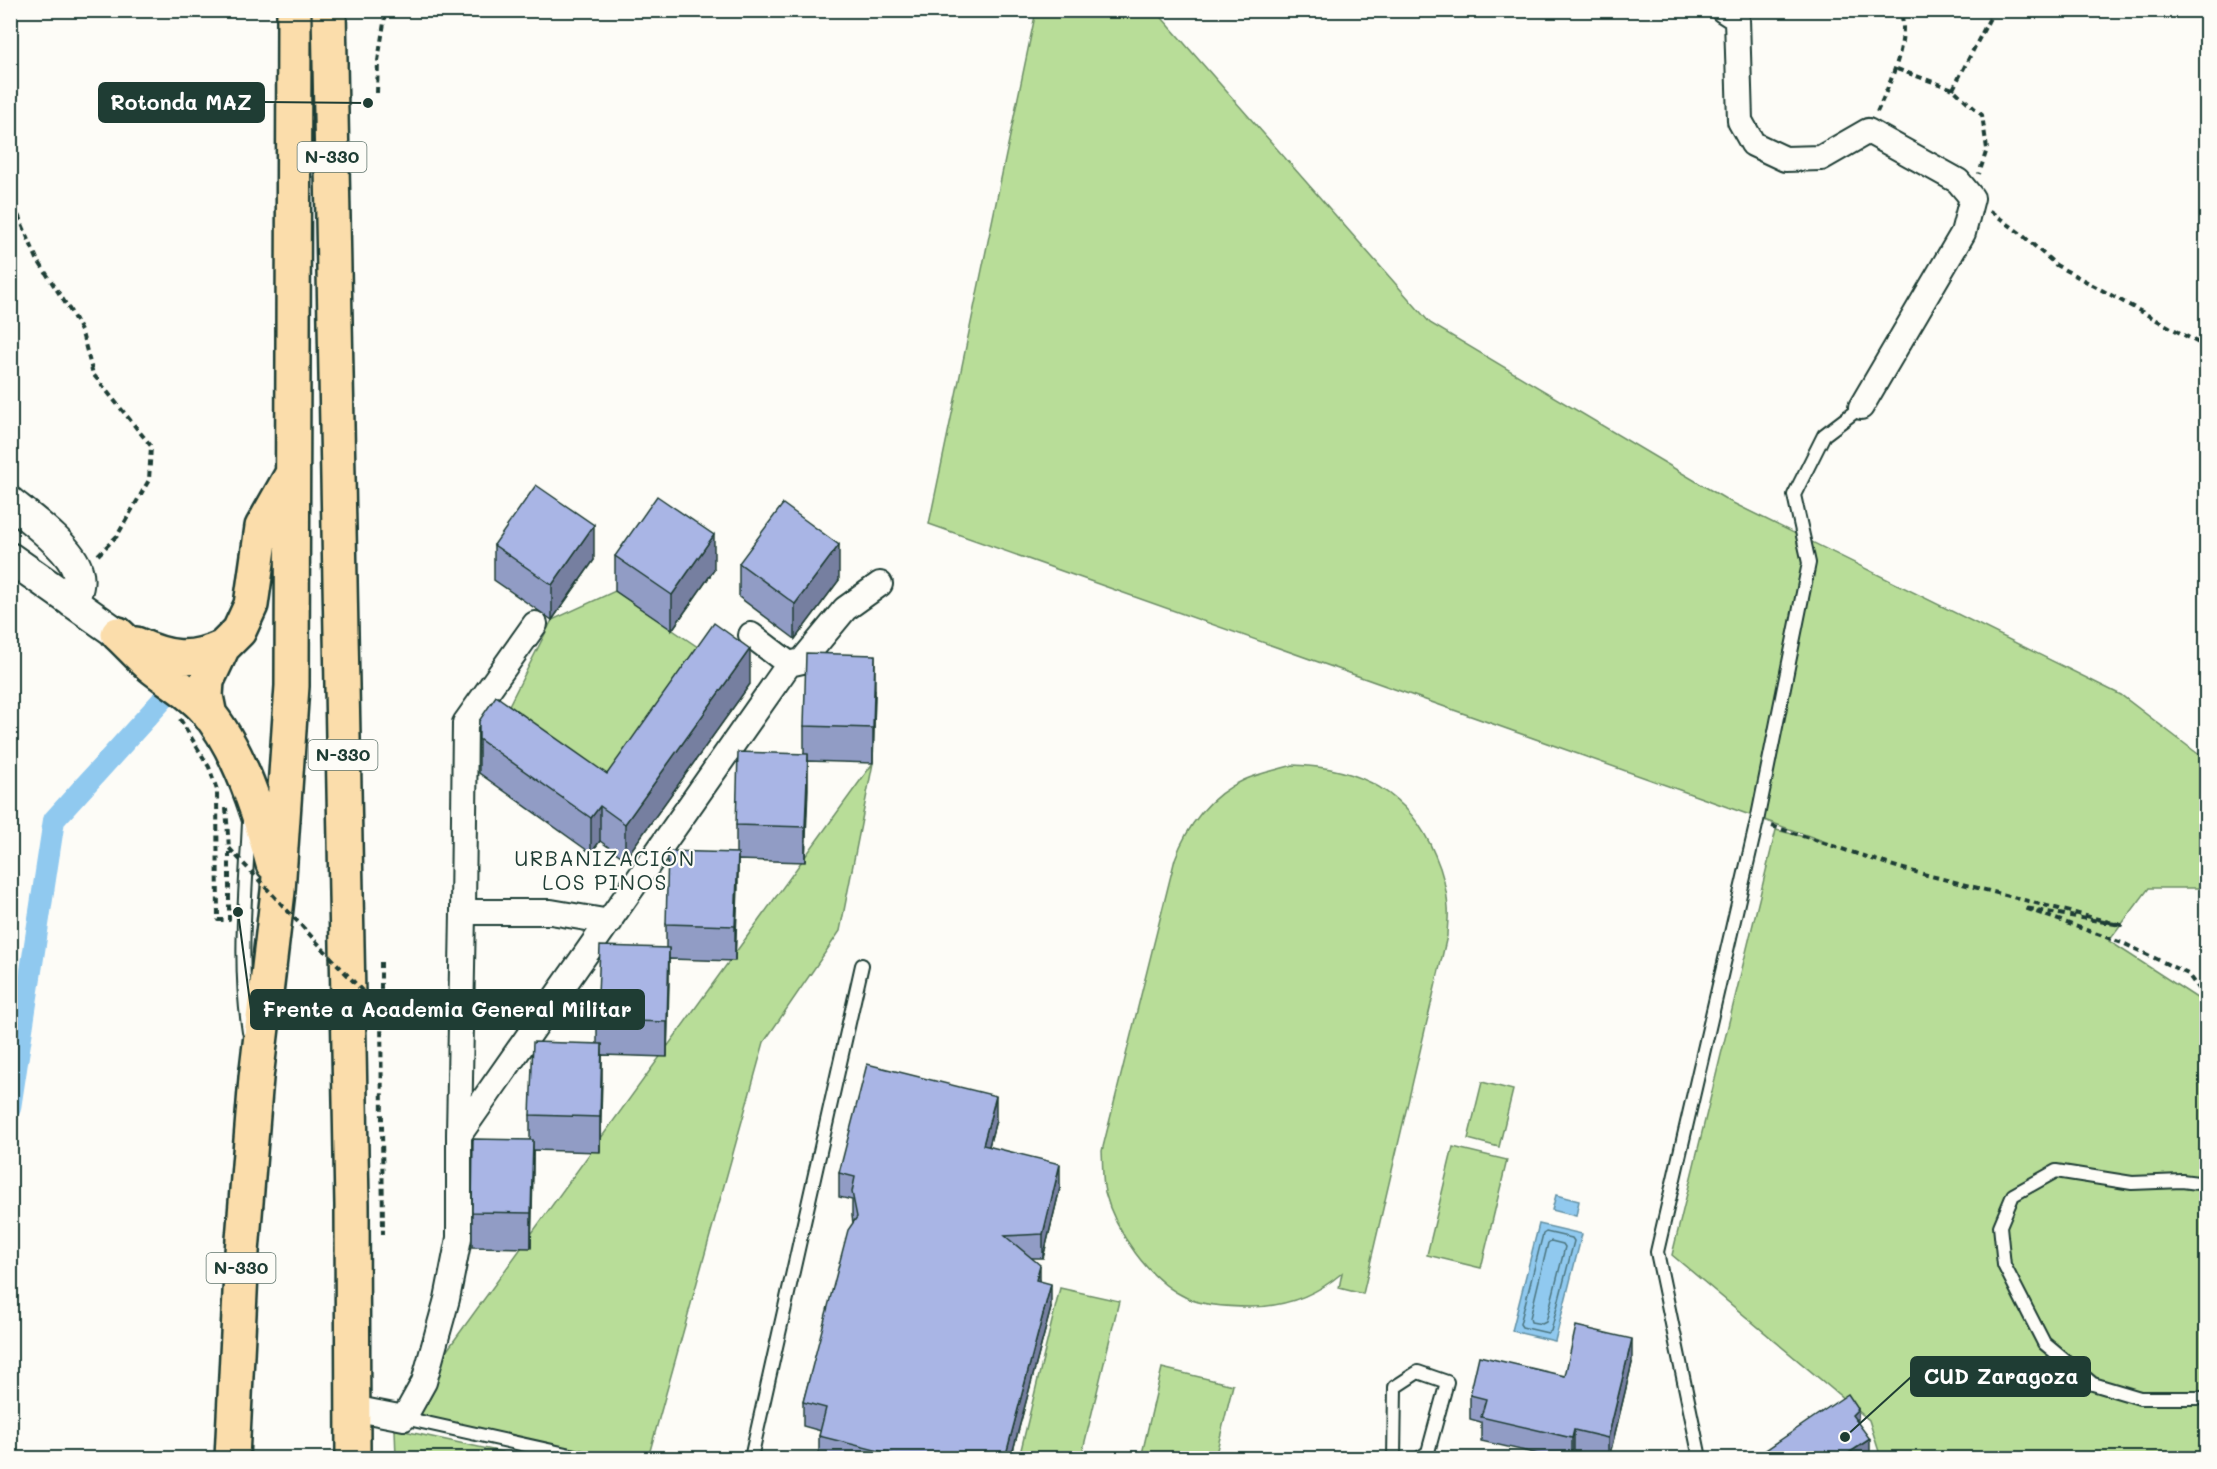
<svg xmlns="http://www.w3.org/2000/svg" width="2217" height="1469" viewBox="0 0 2217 1469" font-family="Mali,sans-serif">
<rect width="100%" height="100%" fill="#fdfcf7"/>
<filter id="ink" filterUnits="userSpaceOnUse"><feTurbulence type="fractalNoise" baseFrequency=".0167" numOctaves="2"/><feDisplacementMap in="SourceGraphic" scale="12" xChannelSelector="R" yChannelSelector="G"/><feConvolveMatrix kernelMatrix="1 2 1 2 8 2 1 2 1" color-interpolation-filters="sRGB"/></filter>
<g filter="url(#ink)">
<path fill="#b8dd98" stroke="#6c8d66" stroke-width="1.5" d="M1036 11H1156L1430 323 1729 501 2121 695 2206 760V888H2149L2109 941 2200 1000 2206 1033V1180L2203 1206 2206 1207V1458H1881L1869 1420 1672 1255 1776 830 1829 843 929 524Z
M615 591 714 658 607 808 496 731 552 620Z
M873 763 840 931 764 1042 648 1458H584L404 1418 424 1382Z
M1293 765C1359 767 1409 792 1435 855 1442 871 1447 890 1448 908 1449 917 1447 927 1447 936L1363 1294 1339 1288 1342 1273C1315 1296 1286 1307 1250 1307 1231 1307 1204 1306 1187 1298 1149 1281 1115 1231 1105 1192 1102 1179 1103 1164 1102 1151L1175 859C1187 826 1210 795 1244 780 1259 773 1277 770 1293 765Z
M1482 1082 1513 1090 1499 1147 1468 1139Z
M1453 1147 1507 1160 1481 1268 1427 1255Z
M1060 1288 1119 1301 1081 1458H1019Z
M1162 1368 1233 1385 1215 1458H1141Z
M395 1429 530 1458H396Z"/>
<path fill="#90c9ef" stroke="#6391a4" stroke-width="1.5" d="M1556 1195 1579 1201 1576 1216 1552 1210Z
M1539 1224 1582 1234 1555 1341 1512 1331Z"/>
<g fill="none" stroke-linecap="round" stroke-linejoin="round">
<path stroke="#4c757f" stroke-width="1.5" d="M1546 1232 1572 1238 1574 1241 1551 1331 1548 1333 1522 1327 1520 1324 1543 1234Z
M1551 1241 1563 1244 1565 1247 1546 1322 1542 1324 1531 1322 1530 1318 1548 1243Z"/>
<path stroke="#90c9ef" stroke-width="22" d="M10 1108 54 820 166 696"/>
<g stroke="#1f3d34" stroke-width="16">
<path id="service" d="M249 1032C238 962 246 892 249 822
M2206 1184 2182 1181 2132 1183 2056 1171 2013 1195 2000 1226 2004 1265 2044 1343 2093 1384 2140 1398H2206
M404 1418 584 1458
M751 1458 862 965
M1394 1458 1395 1387 1418 1372 1447 1382 1428 1452 1420 1458
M1700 1458 1657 1252 1757 821 1809 563 1794 495 1824 435 1861 407"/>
</g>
<g stroke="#1f3d34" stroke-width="28">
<path id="minor" d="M1723 10 1737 19 1740 121 1753 144 1785 159 1821 158 1868 131 1958 181 1972 198 1963 233 1861 407
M789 664 802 661 845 609 880 584
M463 912 465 723 535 624
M459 1135 463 912H551L610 922
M368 1411 404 1418 424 1382 447 1299 459 1238V1135L789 664 751 635"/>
</g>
<g stroke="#1f3d34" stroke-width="34">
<path id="tertiary" d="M10 502C28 517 71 548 77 570 81 582 77 592 72 602
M10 558 118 634"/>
</g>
<g stroke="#1f3d34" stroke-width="38">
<path id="trunk" d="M329 10 352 1205 353 1458
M118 634C129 644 139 656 151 666 168 680 190 692 205 709 239 747 260 815 273 864
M136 644C169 659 190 662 223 647
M210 716 206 696 207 681 223 647 239 631 251 605 262 527 291 476
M232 1458 242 1252 256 1078 278 891 292 686 294 10"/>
</g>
<path stroke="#1f3d34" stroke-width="4" stroke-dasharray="6 4.5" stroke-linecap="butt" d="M1897 69 1953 89 1982 115 1987 149 1979 174
M1953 89 1994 10
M377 93 378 61 386 10
M1877 112C1889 86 1911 38 1900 10
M10 196 37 259 71 312 82 333 93 374 151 446 149 480 117 536 97 556
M1990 211 2020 233 2056 265 2206 347
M226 808 229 848
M1772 826 1900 868 2121 925 2025 908 2125 944 2188 974 2206 1000
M381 962V1011"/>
<use href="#service" stroke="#fdfcf7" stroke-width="12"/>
<use href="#minor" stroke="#fdfcf7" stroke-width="24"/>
<use href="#tertiary" stroke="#fdfcf7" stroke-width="30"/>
<use href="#trunk" stroke="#fbddab" stroke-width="33"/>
<path stroke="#1f3d34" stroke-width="4" stroke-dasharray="6 4.5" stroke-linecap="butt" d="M180 719 209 767 217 790 218 920H229V848L381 1011 383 1234"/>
</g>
<path fill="#919cc5" stroke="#1f3d34" stroke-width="1.5" d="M494 545 594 560 552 620 494 580Z
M615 556 714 570 672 630 615 591Z
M739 563 839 580 795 639 739 597Z
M750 684 625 859 600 841 591 853 479 773V721L607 774Z
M875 690 873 763 808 761 805 862 738 860 735 961 669 959 667 1057 602 1055 600 1152 533 1150 531 1248 472 1247V1212L530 1140V1115L597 1044V1020L666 948V924L736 853V825L804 754V726Z
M996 1120 989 1146 1060 1188 1043 1258H1031L1051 1308 1011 1458H819V1436L821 1431 803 1426V1402L853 1223 852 1216V1200L839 1197V1173Z
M1632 1363 1609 1458H1593L1574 1454 1572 1458H1556L1481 1441V1422L1470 1419V1395Z"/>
<path fill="#767fa0" stroke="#1f3d34" stroke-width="1.5" d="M594 525V560L552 620V585Z
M714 535V570L672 630V595Z
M839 545V580L795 639V604Z
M750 649V684L625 859V824Z
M875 655V690L873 763V728Z
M808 754V789L805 862V827Z
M600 806V841L591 853V818Z
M738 853V888L735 961V926Z
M669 948V983L667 1057V1022Z
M602 1044V1079L600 1152V1117Z
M996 1096V1120L983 1168V1145Z
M533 1140V1175L531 1248V1213Z
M1060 1164V1188L1043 1258V1234Z
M1040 1265V1289L1036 1280Z
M1051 1284V1308L1011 1458H1005Z
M1632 1339V1363L1609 1458H1608V1438Z
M1858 1409V1444L1852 1415Z
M1574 1430V1454L1572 1458V1438Z
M1870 1439V1458H1841Z"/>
<path fill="#a9b5e5" stroke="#1f3d34" stroke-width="1.5" d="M536 485 594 525 552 585 494 545Z
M657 496 714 535 672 595 615 556Z
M783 504 839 545 795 604 739 563Z
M714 623 750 649 625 824 600 806 591 818 479 739V721L496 696 607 774Z
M806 653 875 655 873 728 804 726Z
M738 752 808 754 805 827 736 825Z
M668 851 738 853 735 926 666 924Z
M600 946 669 948 667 1022 597 1020Z
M533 1042 602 1044 600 1117 530 1115Z
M867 1064 996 1096 983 1145 1060 1164 1043 1234 1005 1236 1040 1265 1036 1280 1051 1284 1005 1458H907L819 1436 826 1408 803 1402 848 1230 857 1217 852 1192 855 1177 839 1173Z
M473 1139 533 1140 531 1213 472 1212Z
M1576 1326 1632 1339 1608 1438 1574 1430 1572 1438 1481 1417 1486 1399 1470 1395 1479 1356 1565 1376Z
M1848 1394 1858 1409 1852 1415 1870 1439 1841 1458H1752H1754Z"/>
</g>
<g text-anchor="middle" stroke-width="4.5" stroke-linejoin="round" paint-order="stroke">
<g fill="#fdfcf7" stroke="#62766e" stroke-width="1.5">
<rect x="297.5" y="142" width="69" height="30" rx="4.5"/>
<rect x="308.5" y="740" width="69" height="30" rx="4.5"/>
<rect x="206.5" y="1253" width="69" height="30" rx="4.5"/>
</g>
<g font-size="18" font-weight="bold" fill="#1f3d34">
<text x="332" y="163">N-330</text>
<text x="343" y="761">N-330</text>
<text x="241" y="1274">N-330</text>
</g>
<g font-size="21" letter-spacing="1.5" fill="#1f3d34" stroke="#fdfcf7">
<text x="605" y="866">URBANIZACIÓN<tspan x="605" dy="24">LOS PINOS</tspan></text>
</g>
</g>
<path fill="none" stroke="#1f3d34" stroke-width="2" d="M368 103L264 102M238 912L251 1010M1845 1437L1911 1377"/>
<g fill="#1f3d34" stroke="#fdfcf7" stroke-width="2">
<circle cx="368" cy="103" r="6"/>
<circle cx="238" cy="912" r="6"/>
<circle cx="1845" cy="1437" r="6"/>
</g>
<g fill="#1f3d34" stroke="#1f3d34" stroke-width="2">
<rect x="99" y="83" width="165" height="39" rx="6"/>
<rect x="251" y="990" width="393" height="39" rx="6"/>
<rect x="1911" y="1357" width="179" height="39" rx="6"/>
</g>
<g font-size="21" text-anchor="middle" font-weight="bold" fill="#fff">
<text x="181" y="110">Rotonda MAZ</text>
<text x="447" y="1017">Frente a Academia General Militar</text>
<text x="2001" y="1384">CUD Zaragoza</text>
</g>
<rect width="2217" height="1469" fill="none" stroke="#fdfcf7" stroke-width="36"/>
<rect x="18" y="18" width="2181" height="1433" fill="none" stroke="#1f3d34" stroke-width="2" filter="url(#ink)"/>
</svg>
